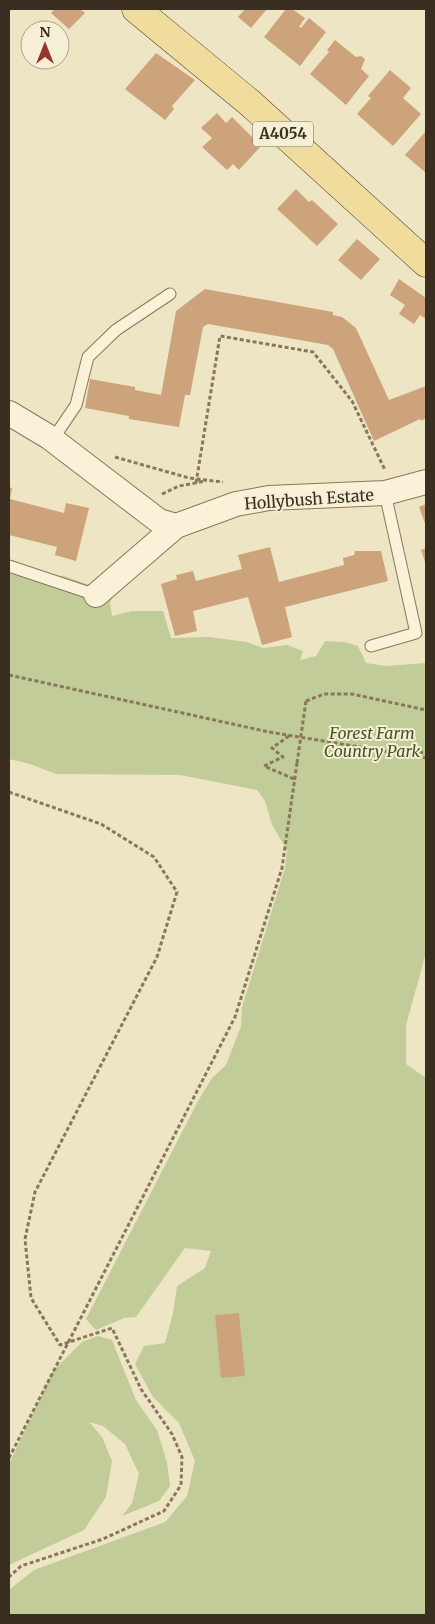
<svg xmlns="http://www.w3.org/2000/svg" width="435" height="1624" viewBox="0 0 435 1624" font-family="Merriweather,serif">
<rect width="100%" height="100%" fill="#eee5c5"/>
<path fill="#c2cc99" d="M9 570 20 574 64 576 114 594 110 603 112 616 132 611H163L171 638 209 637 247 642 263 648 287 645 303 651 300 660 316 656 325 641 345 642 358 646 366 663 386 666 426 663V953L406 1025V1064L426 1078V1615H9V1590L34 1570 165 1522 187 1496 195 1461 179 1423 153 1397 135 1364 144 1346 165 1343 173 1313 177 1286 205 1268 211 1251 185 1248 136 1317 124 1318 96 1330 86 1319 198 1101 212 1078 226 1065 241 1026 242 1007 285 868 287 850 272 825 265 801 257 790 180 775 56 774 30 764 9 759Z
M98 1336 112 1340 136 1400 157 1430 167 1462 170 1486 159 1501 122 1516 132 1503 139 1474 125 1444 103 1426 89 1422 102 1437 112 1461 106 1497 84 1530 9 1565V1464L53 1371 82 1342Z"/>
<path fill="#cca37b" d="M55 9H80L85 13 69 29 51 13Z
M245 9H267L251 28 238 17Z
M286 9H292L305 18 299 27 301 28 309 18 326 32 300 66 264 37Z
M335 40 356 57 361 56 365 59 361 69 369 76 346 105 310 74 329 52 327 50Z
M156 53 195 80 172 106 174 109 165 120 125 89Z
M390 70 411 88 403 98 421 114 393 146 357 114 371 98 368 96Z
M217 113 226 123 232 117 261 146 239 170 233 164 227 170 202 147 212 138 201 128Z
M426 131V173L405 155Z
M296 189 309 202 312 200 338 224 317 246 277 209Z
M357 239 380 259 361 280 338 260Z
M399 279 426 298V319L420 315 414 324 399 314 405 305 390 295Z
M205 289 333 312V315L342 317 356 328 389 400 426 386V418L421 421 420 419 374 441 333 349 328 345 208 324 203 327 190 395H185L179 427 129 419V416L85 408 90 379 135 387V390L161 395 176 311Z
M9 487 12 488 10 499 64 513 66 503 89 508 76 561 55 555 57 547 9 535Z
M426 504V526L419 507Z
M270 547 279 582 344 565 343 558 354 555 355 551H381L388 581 285 607 292 637 262 645 248 597 193 611 197 631 175 636 161 584 177 579 176 575 193 571 196 581 242 569 238 555Z
M426 548V565L421 550Z
M239 1313 245 1376 221 1378 215 1315Z"/>
<g fill="none" stroke-linecap="round" stroke-linejoin="round">
<g stroke="#89775b" stroke-width="13">
<path id="lane" d="M53 439 76 405 88 357 116 330 170 294
M9 566 96 595
M371 646 416 633 385 493"/>
</g>
<g stroke="#89775b" stroke-width="26">
<path id="street" d="M9 413 49 437 159 521 176 526
M96 595 176 526 236 504 269 498 385 493 426 482"/>
</g>
<g stroke="#57452f" stroke-width="29">
<path id="primary" d="M136 9 250 103 426 263"/>
</g>
<path stroke="#89775b" stroke-width="3" stroke-dasharray="4 2.5" stroke-linecap="butt" d="M115 457 189 478 223 482
M196 483 220 336 313 352 352 401 385 470
M162 494 179 486 206 481
M9 675 269 732 426 758
M306 701 324 694H352L426 710
M289 736 272 748 283 757 264 766 294 779
M413 755 426 751
M9 792 101 824 154 857 177 892 157 957 35 1192 25 1239 31 1298 60 1345 112 1328 141 1389 172 1434 182 1457 181 1485 164 1511 103 1539 21 1566 9 1577
M9 1458 235 1017 282 868 297 763"/>
<use href="#lane" stroke="#f9f2d8" stroke-width="11"/>
<use href="#street" stroke="#f9f2d8" stroke-width="24"/>
<use href="#primary" stroke="#f0dd9e" stroke-width="28"/>
<path stroke="#89775b" stroke-width="3" stroke-dasharray="4 2.5" stroke-linecap="butt" d="M297 763 306 701"/>
</g>
<g text-anchor="middle" stroke-width="4" stroke-linejoin="round" paint-order="stroke">
<rect fill="#f5efd5" stroke="#716856" stroke-width="1" x="253" y="121.5" width="60" height="25" rx="4"/>
<g font-size="15" font-weight="bold" fill="#392e1f">
<text x="283" y="139">A4054</text>
</g>
<g font-size="16" fill="#392e1f" stroke="#f5efd5">
<text transform="translate(309 499) rotate(-4)" y="6">Hollybush Estate</text>
</g>
<g font-size="16" font-style="italic" fill="#455526" stroke="#f5efd5">
<text x="372" y="739">Forest Farm<tspan x="372" dy="18">Country Park</tspan></text>
</g>
</g>
<rect width="435" height="1624" fill="none" stroke="#392e1f" stroke-width="20"/>
<g transform="translate(45 45)"><circle r="24" fill="#f5efd5" stroke="#aaa28c"/>
<path d="M0-4L9 19L0 12L-9 19Z" fill="#97342c"/>
<text y="-8" font-size="14" font-weight="bold" text-anchor="middle" fill="#392e1f">N</text>
</g>
</svg>
